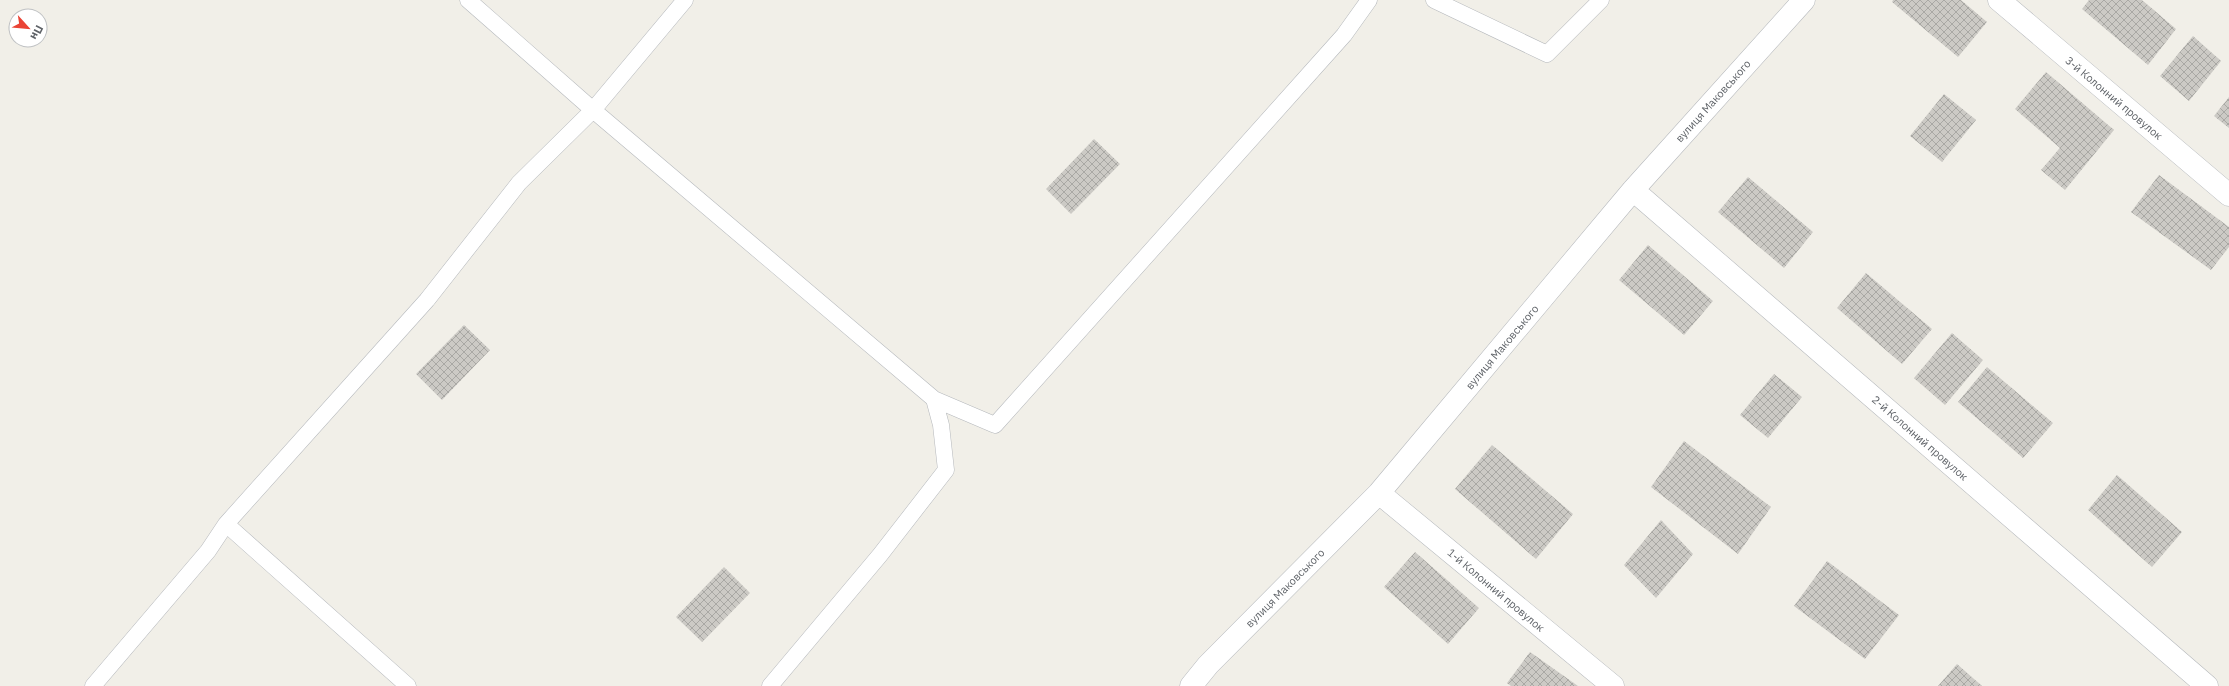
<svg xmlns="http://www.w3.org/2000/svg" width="2229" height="686" viewBox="0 0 2229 686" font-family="'IBM Plex Sans',sans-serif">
<defs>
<pattern id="building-cross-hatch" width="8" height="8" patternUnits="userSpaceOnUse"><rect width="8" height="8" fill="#cccac5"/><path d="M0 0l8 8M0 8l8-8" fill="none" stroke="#a9a8a4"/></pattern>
</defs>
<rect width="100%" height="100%" fill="#f1efe8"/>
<path fill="url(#building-cross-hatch)" d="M1893 0H1961L1987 22 1958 57 1892 2Z
M2089 0H2142L2176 29 2148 65 2082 9Z
M2193 36 2221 61 2189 101 2160 76Z
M2046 72 2114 130 2065 190 2041 170 2060 148 2015 109Z
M1944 94 1976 120 1942 162 1910 136Z
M2229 97V128L2214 116Z
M1094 139 1120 164 1071 214 1046 189Z
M2159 175 2229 227V247L2211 270 2131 212Z
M1748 177 1813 232 1784 268 1718 212Z
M1648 245 1713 301 1684 335 1619 280Z
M1866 273 1932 329 1902 364 1837 308Z
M464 325 490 350 442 400 416 374Z
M1952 333 1983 360 1945 405 1914 378Z
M1987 367 2053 423 2023 458 1958 402Z
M1774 374 1802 397 1768 438 1740 415Z
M1684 441 1771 507 1738 554 1651 487Z
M1492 445 1573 514 1536 559 1455 489Z
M2117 475 2182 532 2152 567 2088 510Z
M1661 520 1693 554 1656 598 1624 565Z
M1415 552 1479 608 1448 644 1384 587Z
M1827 561 1899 615 1865 659 1794 606Z
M724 567 750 593 702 642 676 617Z
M1530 652 1578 686H1511L1507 683Z
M1957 664 1982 686H1938Z"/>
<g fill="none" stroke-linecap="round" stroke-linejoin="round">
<g stroke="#b5b8bc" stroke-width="17">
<path id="service" d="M468 0 593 110 934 399 995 425 1344 35 1369 0
M1434 0 1547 54 1601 0
M226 524 408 686
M93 686 208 551 226 524 427 300 519 183 593 110 685 0
M770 686 880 555 946 470 941 425 934 399"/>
</g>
<g stroke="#b5b8bc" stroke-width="23">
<path id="minor" d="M1999 0 2229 195
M1633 190 2207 686
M1379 493 1613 686
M1191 686 1208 665 1379 493 1633 190 1804 0"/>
</g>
<use href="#service" stroke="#fff" stroke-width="16"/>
<use href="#minor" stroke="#fff" stroke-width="22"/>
</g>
<g text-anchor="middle" stroke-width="4" stroke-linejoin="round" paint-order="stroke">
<g font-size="11" fill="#5f6368" stroke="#fff">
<text transform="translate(2114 98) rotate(40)" y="4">3-й Колонний провулок</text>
<text transform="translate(1713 101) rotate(-48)" y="4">вулиця Маковського</text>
<text transform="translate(1502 347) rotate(-50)" y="4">вулиця Маковського</text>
<text transform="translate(1920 438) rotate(41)" y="4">2-й Колонний провулок</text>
<text transform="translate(1285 588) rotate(-45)" y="4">вулиця Маковського</text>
<text transform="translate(1496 590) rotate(40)" y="4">1-й Колонний провулок</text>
</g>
</g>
<g transform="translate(28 28) rotate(117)"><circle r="19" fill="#ffffff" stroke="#bfc1c3"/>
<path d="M0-3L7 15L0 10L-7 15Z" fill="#ea4335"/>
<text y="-6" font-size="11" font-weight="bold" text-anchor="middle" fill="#5f6368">Пн</text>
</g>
</svg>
